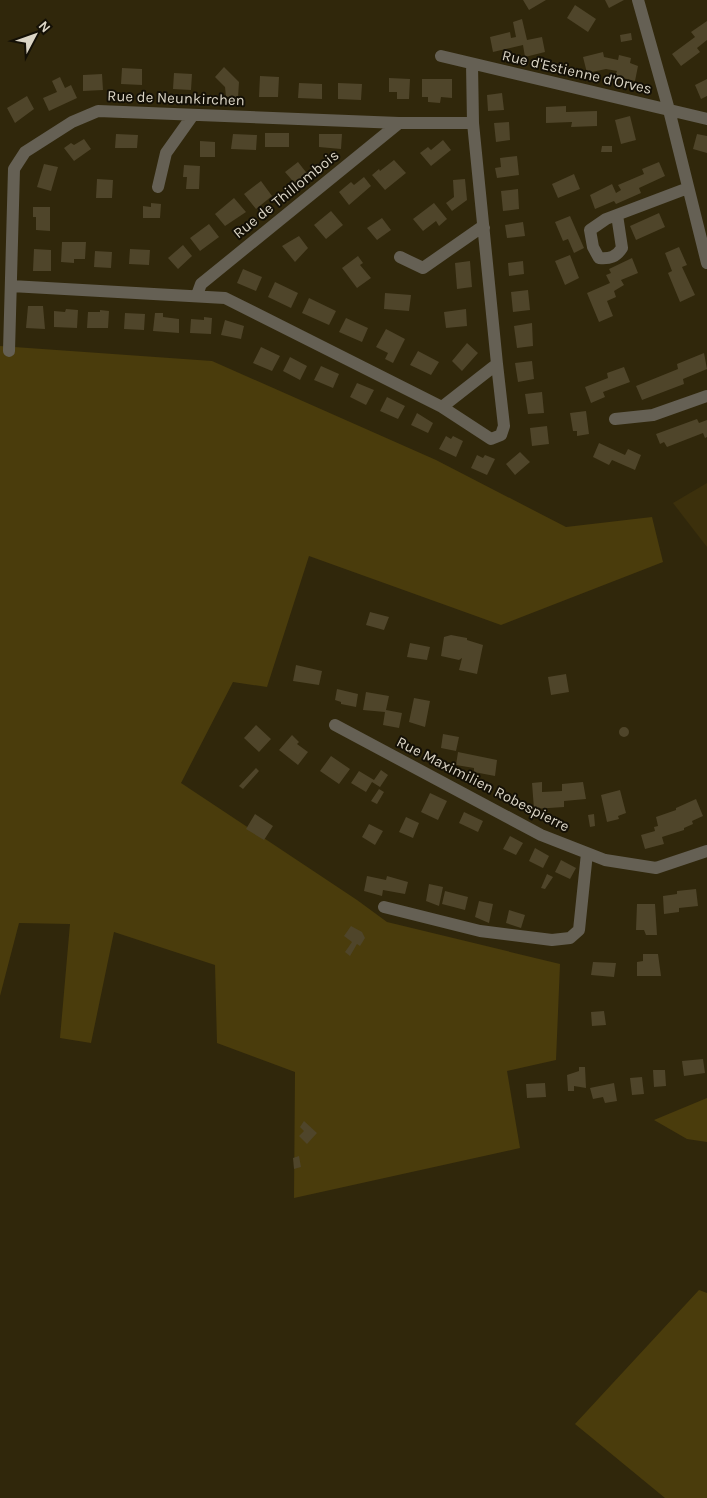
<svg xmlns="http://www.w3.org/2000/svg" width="707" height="1498" viewBox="0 0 707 1498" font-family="Karla,sans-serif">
<rect width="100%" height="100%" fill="#30270b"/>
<path fill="#3c300c" d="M707 483V547L673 503Z"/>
<path fill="#4a3c0c" d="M0 346 212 361 436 460 566 527 652 517 663 562 501 625 309 556 267 687 233 682 181 783 357 900 387 922 560 964 556 1060 507 1071 520 1148 294 1198 295 1072 217 1043 215 965 114 932 91 1043 60 1038 70 924 19 923 0 996Z
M707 1098V1142L687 1139 654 1120Z
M699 1290 707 1293V1498H665L575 1424Z"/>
<path fill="#4f452a" d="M523 0H546L529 10Z
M605 0H624L609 8Z
M575 5 596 19 588 32 567 18Z
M522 19 527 40 542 37 545 52 525 57 523 45 493 52 490 37 510 32 511 38 516 37 513 22Z
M707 21V40L697 48 700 52 681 66 672 54 695 37 691 32Z
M631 33 632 40 621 42 620 35Z
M603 52 604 57 618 60 619 55 631 58 630 63 638 66 635 81 615 76 617 71 606 69 587 73 583 57Z
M224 67 239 82 238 98 226 97 225 87 215 77Z
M122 68 142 69V85L121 84Z
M174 73 192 74 191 90 173 89Z
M102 74 103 90 83 91V75Z
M260 76 279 77 278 97H259Z
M60 77 65 88 71 85 77 98 49 111 43 98 57 92 52 81Z
M389 78 410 79 409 99H397V92H389Z
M422 79H452V98L441 97 440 103 428 102V97H422Z
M707 79V96L701 99 695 85Z
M299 83 322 84V99L298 98Z
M338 83 362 84 361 100 338 99Z
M502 93 504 110 488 111 487 95Z
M27 96 34 109 15 123 7 108Z
M566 106V112L597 111V126L571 127 572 122 546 123V107Z
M630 116 636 140 621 144 615 120Z
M509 122 510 140 496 142 494 123Z
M265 133H289V147H265Z
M116 134 138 135 137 148H115Z
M233 134 257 135 256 150 231 149Z
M319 134H342L341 149 319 147Z
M697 134 707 136V153L693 149Z
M84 139 91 149 74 161 64 148 71 143 74 145Z
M443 140 451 150 431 166 420 153 428 147 431 150Z
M200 141 215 142V157H200Z
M602 146H612V152H601Z
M517 156 519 175 497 178 495 168 501 167 500 158Z
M394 160 406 173 385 190 372 175 379 169 380 171Z
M298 162 309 176 297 186 285 172Z
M659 162 665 176 639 188 641 193 616 204 614 201 595 209 590 195 612 184 616 193 621 190 618 185 644 174 642 169Z
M44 164 58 167 51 191 37 187Z
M184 165 200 166 199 189H186L187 177H183Z
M574 174 580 189 558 198 552 184Z
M364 177 371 186 349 205 339 192 351 182 354 185Z
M97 179 113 180 112 198H96Z
M465 179 467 200 452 211 446 203 454 197 453 180Z
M261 181 272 196 256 209 244 194Z
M518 189 519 209 503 211 501 191Z
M234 198 246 212 225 226 215 214Z
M151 203 161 204 160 218H143V206L151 207Z
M434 203 447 219 439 226 436 221 423 231 413 219Z
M33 207H50V231L36 230V217H33Z
M331 211 343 225 326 239 314 225Z
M659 213 665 227 636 240 630 226Z
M570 216 584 248 574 253 568 239 563 241 555 222Z
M382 218 391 230 377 240 367 228Z
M523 222 525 236 507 238 505 225Z
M209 224 219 237 200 251 190 238Z
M299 236 308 248 295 262 282 246Z
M62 242H86L85 259H74V263L61 262Z
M183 245 192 256 178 269 168 258Z
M679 247 687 265 682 267 695 295 680 302 668 273 672 271 665 253Z
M34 249 51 250V271H33Z
M130 249 150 250 149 265 129 264Z
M95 251 112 252 111 268 94 267Z
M570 255 579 278 565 285 555 261Z
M358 256 363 263 360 265 371 278 357 288 342 268Z
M632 258 638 273 621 280 624 285 614 291 616 297 607 301 613 316 599 322 587 293 610 283 606 275 611 273 609 269Z
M470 261 472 287 457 289 455 263Z
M523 261 524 274 509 276 508 263Z
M243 269 262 277 256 291 237 283Z
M275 282 298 293 291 308 268 297Z
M528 290 530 310 513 312 511 292Z
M385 293 411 295 409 311 384 309Z
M309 298 336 311 329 325 302 313Z
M28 306H43L45 329 26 328Z
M66 309 78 310 77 328 54 327V311L65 312Z
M466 309 467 326 446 328 444 312Z
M100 310 109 311 108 328H87L88 312H100Z
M125 313 145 314 144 330 124 329Z
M155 313H163V317L179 319V333L153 331Z
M204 317 212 318 211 334 190 333 191 319 204 320Z
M346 318 368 328 362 342 339 332Z
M225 320 244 326 241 339 221 335Z
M532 323 533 346 517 348 514 326Z
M386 329 405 339 393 363 385 359 388 353 376 347Z
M467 343 478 353 462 371 452 361Z
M261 347 280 356 272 371 253 363Z
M418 351 439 362 431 375 410 365Z
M704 353 707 369 683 379 684 384 642 400 636 386 678 369 677 364Z
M290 357 307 366 300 380 283 371Z
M532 361 534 379 518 382 515 363Z
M321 366 339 374 333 388 314 380Z
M624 367 630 382 603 392 605 397 591 403 585 387 608 378 607 373Z
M357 383 374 390 366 405 350 397Z
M542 392 544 413 528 414 525 394Z
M387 397 405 406 398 419 380 411Z
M586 411 589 434 577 436V431H573L570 413Z
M417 413 433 423 428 433 411 425Z
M697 419 699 423 707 420V437L705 438 703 433 667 447 664 442 660 444 656 434Z
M547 426 549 444 532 446 530 428Z
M446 436 451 439 453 436 463 441 456 457 439 449Z
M599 443 625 455 628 449 641 455 635 470 612 460 609 465 593 457Z
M520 452 530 462 515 475 506 464Z
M477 455 483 458 485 455 495 459 487 475 471 468Z
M370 612 389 617 384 630 366 625Z
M451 635 467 638V640L483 645 477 674 459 670 462 658 459 660 441 656 444 637Z
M410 643 430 647 427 660 407 657Z
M296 665 322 671 319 685 293 681Z
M566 674 569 692 551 695 548 677Z
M337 689 358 694 356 707 341 704V702L335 700Z
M366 692 389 696 386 710 402 713 399 728 383 725 385 712 363 710Z
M414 698 430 701 425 727 409 722Z
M256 725 271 739 259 752 244 738Z
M619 732a5 5 0 1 1 10 0a5 5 0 1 1-10 0Z
M443 734 459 737 456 751 441 748Z
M292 735 299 742 297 744 308 752 298 765 279 750Z
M458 752 497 760 495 776 474 772V768L456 765Z
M331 756 350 769 339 784 320 771Z
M256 768 259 771 243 789 239 786Z
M381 770 388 775 380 787 372 782 366 792 351 783 359 771 374 780Z
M542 782V792L562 791V784L583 782 586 799 564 801V807L534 809 532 783Z
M379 789 384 792 377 804 371 801Z
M620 790 626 813 618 816 619 819 607 822 601 795Z
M430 793 447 801 438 820 421 812Z
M696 799 703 816 692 821 693 824 684 828V830L662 837 664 844 645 849 641 835 655 831 654 827 658 826 656 817 676 810V808Z
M464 812 483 821 478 832 459 823Z
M255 814 273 826 264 840 246 829Z
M594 814 595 826 590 827 588 815Z
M406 817 419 823 413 838 399 832Z
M369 824 383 831 375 845 362 837Z
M510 836 523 843 516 855 503 849Z
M535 848 549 856 543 868 529 861Z
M561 860 576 868 570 879 555 872Z
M547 874 553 877 545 889 541 888Z
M367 876 386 880 387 876 408 882 405 894 383 890 382 896 364 891Z
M429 884 443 887 439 906 426 901Z
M696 889 698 906 679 908V912L664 914 663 896 677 894V891Z
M445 891 468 897 465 910 442 904Z
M479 901 493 904 489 923 475 917Z
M637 904H655L657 935H646L644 930H636Z
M509 910 525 915 521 928 506 923Z
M351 926 362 932 365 938 360 946 357 944 350 956 345 952 352 942 344 936Z
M643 954H658L661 976H637V962L643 961Z
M593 962 616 963 614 977 591 975Z
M604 1011 606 1025 592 1026 591 1012Z
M703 1059 705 1073 684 1076 682 1061Z
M579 1067H585L586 1088 574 1086V1091H568L567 1075 579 1071Z
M653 1070H665L666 1086 654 1087Z
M642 1077 644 1094 632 1095 630 1078Z
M545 1083 546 1097 527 1098 526 1084Z
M614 1083 617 1101 605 1103 603 1097 593 1099 590 1088Z
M304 1121 317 1133 307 1144 299 1136 304 1131 300 1127Z
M299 1156 301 1167 294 1169 293 1158Z"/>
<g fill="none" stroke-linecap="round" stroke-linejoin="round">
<path stroke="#656054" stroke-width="12" d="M638 0 669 110 707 263
M441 56 707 119
M158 187 166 153 193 115
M617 215 622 248C616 257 610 259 599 258L593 247 590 230 606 219 688 188
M400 257 423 268 479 229 484 228
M11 286 225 298 442 407 497 364 473 123 472 64
M197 295 201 284 399 123
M9 351 14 169 25 152 72 122 98 111 399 123H473
M442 407 491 439 501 435 504 426 497 364
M615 419 653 415 707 396
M335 725 541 835 605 860 656 868 707 851
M384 907 480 931 552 940 570 938 579 930 587 853"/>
</g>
<g text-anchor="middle" stroke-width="4" stroke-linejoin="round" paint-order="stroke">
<g font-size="15" fill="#dbd5c6" stroke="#141006">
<text transform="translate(577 72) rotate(13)" y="5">Rue d'Estienne d'Orves</text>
<text transform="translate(176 98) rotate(2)" y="5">Rue de Neunkirchen</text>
<text transform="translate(286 194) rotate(-39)" y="5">Rue de Thillombois</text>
<text transform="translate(483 784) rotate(27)" y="5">Rue Maximilien Robespierre</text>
</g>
</g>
<g transform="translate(35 35) rotate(49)" stroke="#141006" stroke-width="4" paint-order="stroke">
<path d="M0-4L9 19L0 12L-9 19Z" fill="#dbd5c6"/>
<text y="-8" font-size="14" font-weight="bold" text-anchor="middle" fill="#dbd5c6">N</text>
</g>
</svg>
